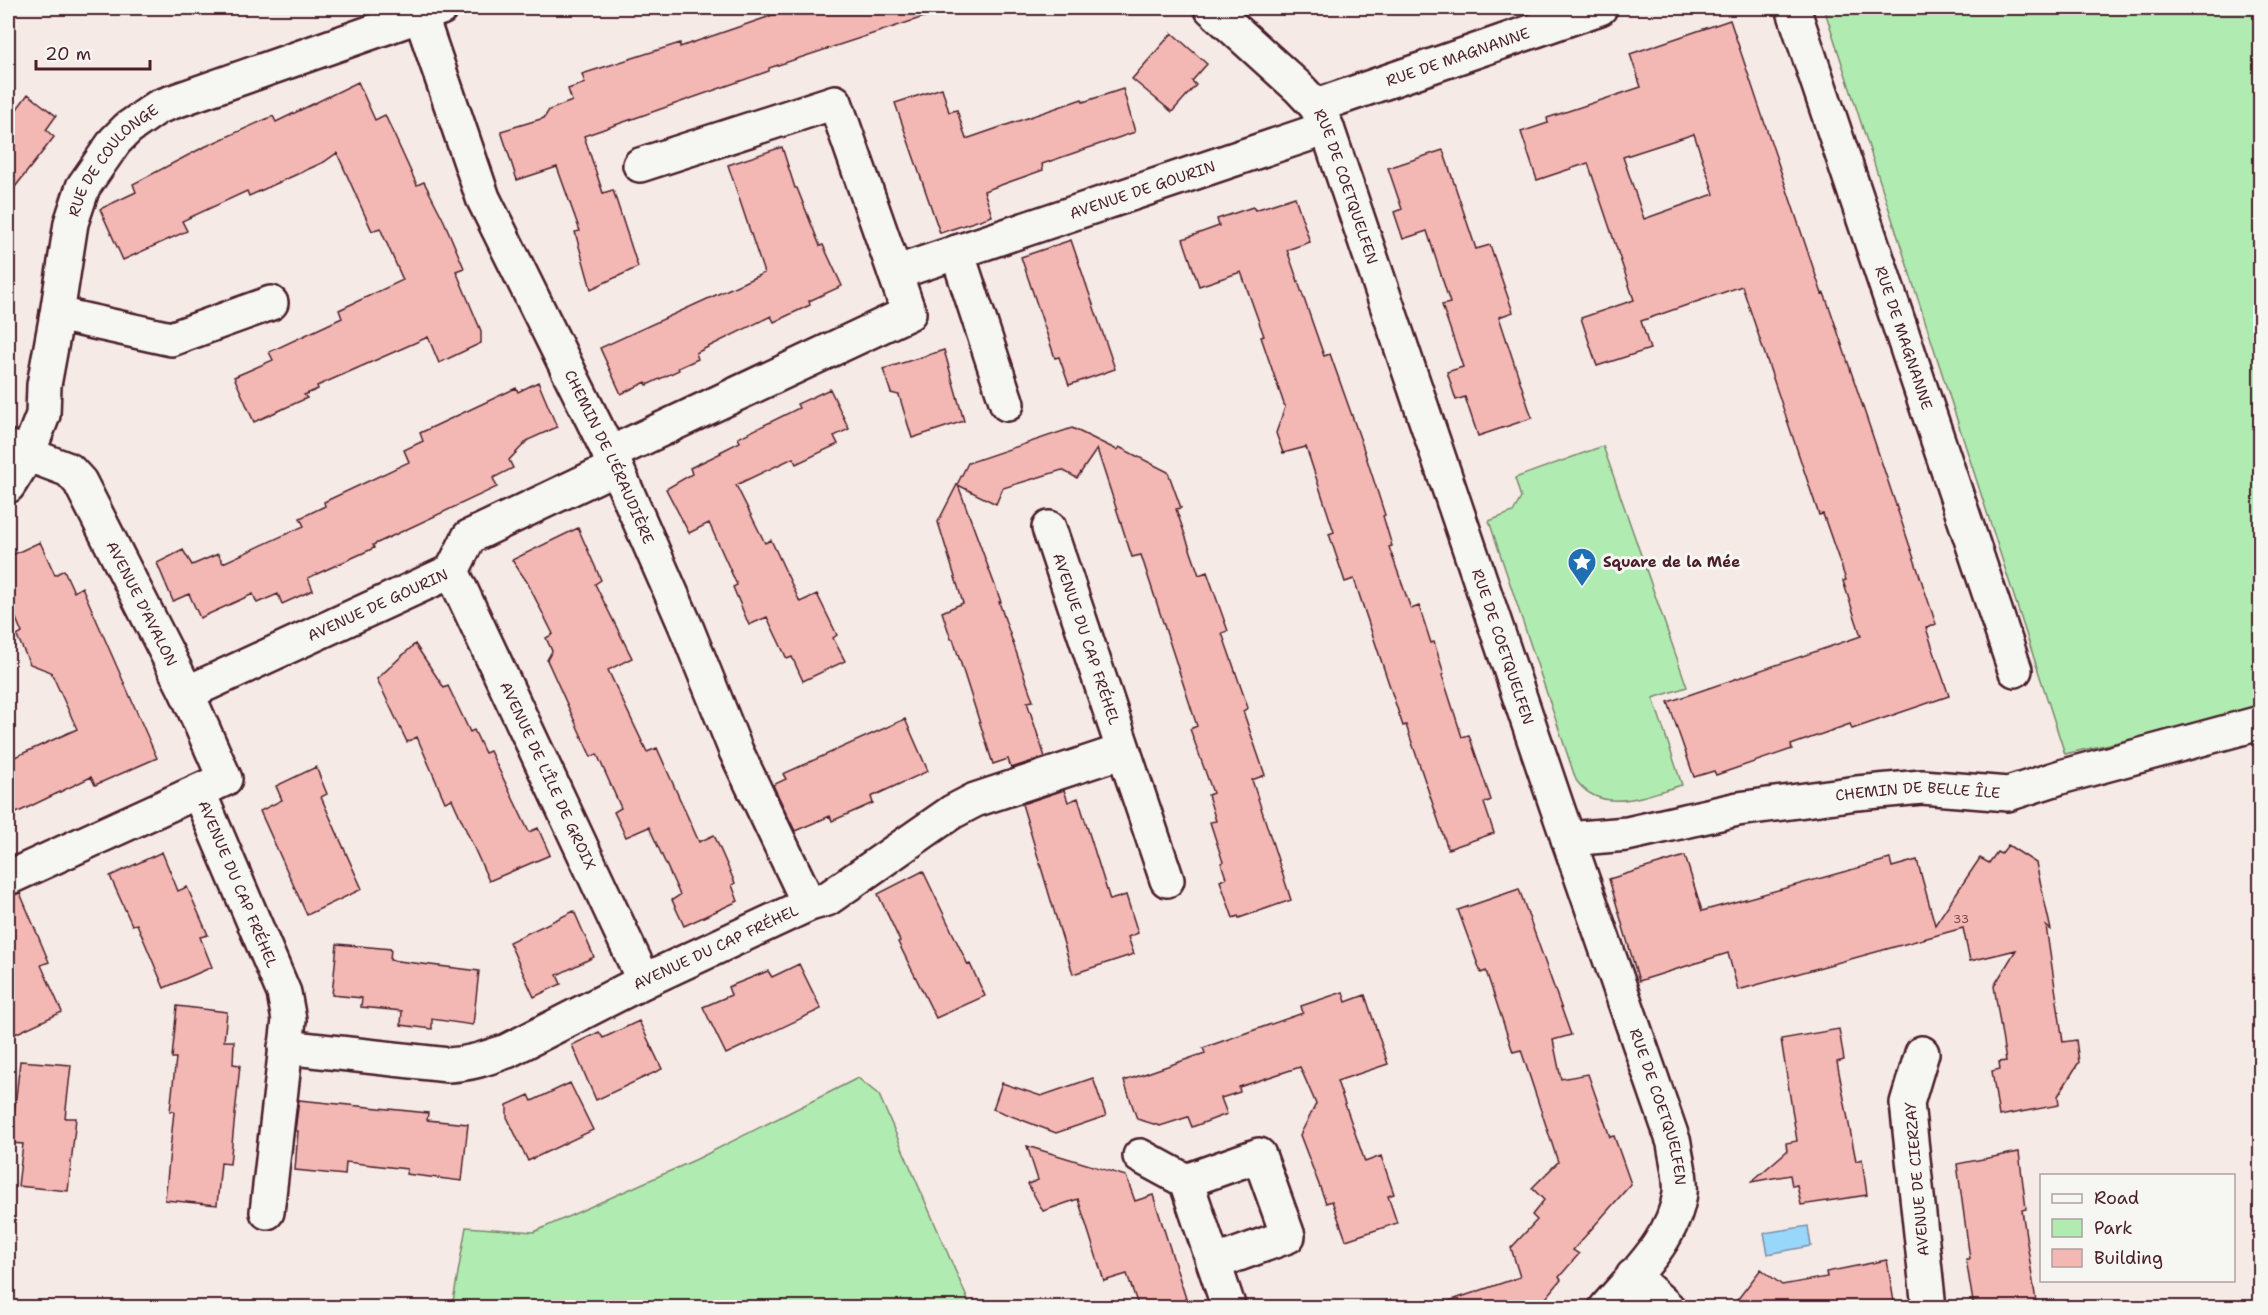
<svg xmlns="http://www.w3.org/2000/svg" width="2268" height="1315" viewBox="0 0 2268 1315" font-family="'Shantell Sans',sans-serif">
<rect width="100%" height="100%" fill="#f6eae6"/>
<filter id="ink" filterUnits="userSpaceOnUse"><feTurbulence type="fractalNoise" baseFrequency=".0167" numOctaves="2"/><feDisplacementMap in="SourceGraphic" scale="12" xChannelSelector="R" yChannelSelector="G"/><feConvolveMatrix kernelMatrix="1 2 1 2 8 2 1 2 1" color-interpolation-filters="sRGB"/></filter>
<g filter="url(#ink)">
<path fill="#b0ecb1" stroke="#7d866e" stroke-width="1.5" d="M1824 8H2260V710L2065 754Z
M1603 446 1687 687 1653 698 1682 785C1648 794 1602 817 1576 780L1489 521 1513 512 1521 498 1515 478Z
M858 1078 879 1095 971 1307H452L466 1227 534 1232 697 1159Z"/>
<path fill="#99d7fa" stroke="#798da7" stroke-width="1.5" d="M1808 1226 1811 1246 1768 1254 1764 1233Z"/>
<path fill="#f4b8b4" stroke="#4a1f2b" stroke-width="1.5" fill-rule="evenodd" d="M794 8H935L936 13 769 68V71L584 136 603 193 613 190 638 267 591 289 575 232 580 231 557 167 517 180 501 131 544 118 549 110 572 101 568 89 585 83 582 74 680 43V47Z
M1730 20 1822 294 1824 293 1831 312 1936 624 1926 628 1949 696 1852 729 1850 724 1791 745 1792 749 1716 775 1714 771 1694 777 1668 702 1861 636 1843 581 1846 580 1823 514 1819 515 1742 286 1641 321 1650 349 1597 366 1581 318 1634 300 1588 163 1537 180 1521 132 1548 123 1547 118 1641 87 1630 54ZM1694 134 1714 194 1644 219 1623 157Z
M1172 33 1207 64 1192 81 1196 85 1172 112 1132 79Z
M358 82 375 120 385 115 417 185 424 182 444 221 464 268 456 271 481 331V343L439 363 428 337 317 386 318 389 304 395 307 398 254 422 234 377 273 360 269 352 342 318 339 310 403 280 380 228 372 231 337 153 324 162 249 196 247 191 182 221 187 231 123 260 100 209 136 192 133 184 202 148 273 116 276 122Z
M942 88 949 112 957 110 966 139 1082 99 1083 102 1123 89 1135 132 1042 164 1043 170 984 191 992 216 940 233 895 103Z
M28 94 56 116 46 130 54 137 8 196V121Z
M782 147 795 188H797L820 246 823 245 842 286 809 301 810 305 774 322 771 316 696 353 698 359 678 368 679 370 647 385 646 382 621 394 600 348 764 273 728 165Z
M1443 150 1476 249 1490 245 1513 312 1499 317 1532 418 1478 436 1465 397 1456 400 1447 372 1463 367 1442 305 1450 303 1427 231 1403 239 1394 212 1402 209 1388 168Z
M1295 197 1310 242 1287 250 1324 356 1330 354 1361 441 1385 515 1383 516 1392 546 1389 547 1411 609 1419 606 1431 643 1434 642 1444 674 1442 675 1462 737 1469 735 1491 800 1484 803 1494 833 1448 849 1406 725 1403 726 1354 579 1345 582 1329 534 1334 532 1306 447 1283 453 1276 433 1285 407 1261 337 1264 336 1241 272 1199 286 1183 239 1219 226 1217 219 1253 207 1255 210Z
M1071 240 1115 369 1069 385 1059 357 1055 358 1021 257Z
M944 350 964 421 912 438 899 395 891 393 883 369Z
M538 382 557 427 528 440 509 460 513 468 493 478 497 487 373 545 374 548 308 578 313 590 282 604 278 594 257 603 253 594 200 618 189 594 173 601 157 563 183 550 192 565 218 554 223 563 304 526 300 518 325 506 324 502 409 462 404 450 423 441 420 433 516 388 518 392Z
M830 389 849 429 834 436 838 444 796 464 793 458 736 485 765 543 771 540 800 602 817 594 837 635 833 638 845 661 803 681 792 657 787 659 767 617 749 625 733 587 737 585 709 523 689 533 666 489 692 474 690 468 721 453 720 452 740 442 738 438 799 408 797 404Z
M1072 428 1117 450 1119 447 1168 472 1181 508 1176 509 1199 575 1207 572 1228 631 1222 633 1248 708 1243 711 1265 775 1252 780 1291 900 1239 918 1238 916 1233 918 1220 881 1226 878 1221 863 1223 862 1210 822 1216 821 1208 795 1213 793 1190 729 1197 726 1141 555 1132 557 1097 449 1077 478 1062 470 1036 478 1003 488 996 504 958 485 1001 602H999L1033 701 1027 702 1045 757 1011 768 1008 759 993 764 953 639H951L942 612 963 603 938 522 968 463Z
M578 528 601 580 595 584 632 658 608 670 647 752 657 748 699 842 714 835 735 883 732 885 738 901 684 926 672 900 680 895 649 827 626 837 614 812 621 808 597 754 591 757 547 660 552 651 546 638 553 634 527 582 512 560Z
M40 542 55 575 64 570 74 592 82 587 157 758 95 785 91 777 8 817V760L77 729 51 672 30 664 17 636 22 633 8 599V557Z
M415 644 444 688 448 686 470 732 474 730 485 753 490 751 529 832 538 828 550 855 489 881 452 799 445 802 417 737 407 742 377 679Z
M905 719 928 771 871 797 873 803 832 821 830 816 795 831 773 785 786 779 783 774Z
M316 767 327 794 321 797 362 889 307 915 260 811 282 800 276 786Z
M1064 790 1068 802 1078 798 1110 900 1126 895 1138 933 1128 937 1134 954 1073 974 1022 804Z
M2008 845 2036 863 2051 930 2046 926 2063 1042 2076 1040 2079 1062 2058 1096 2059 1105 1999 1116 1992 1071 2000 1069 1999 1062 2006 1061 1994 986 2016 950 1970 961 1963 928 1738 990 1728 953 1639 981 1609 879 1685 856 1702 911 1890 859 1892 867 1917 860 1935 925 1980 858 1989 863 1997 852 2001 854Z
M162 852 178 891 187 887 208 935 200 937 212 967 164 988 137 924 132 925 110 876Z
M923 871 968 965 970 964 985 996 936 1018 898 942 900 941 878 894Z
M1519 889 1571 1035 1553 1040 1561 1079 1588 1074 1610 1137 1614 1136 1631 1184 1573 1250 1579 1254 1559 1277 1561 1280 1538 1308H1447L1446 1302 1520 1277 1511 1248 1537 1220 1532 1215 1544 1200 1532 1188 1558 1162 1521 1050 1513 1052 1486 971 1481 973 1458 910Z
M20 893 49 962 41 965 62 1012 15 1034 8 1018V897Z
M574 911 594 957 557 975 561 984 534 997 509 942Z
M337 944 391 949 390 960 479 971 473 1025 432 1019V1029L401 1025 402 1011 361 1007 362 998 332 995Z
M799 964 821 1009 726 1054 703 1007 731 995 728 987 768 971 772 977Z
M1343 992 1346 1002 1365 995 1388 1064 1337 1081 1365 1162 1381 1156 1394 1194 1388 1196 1397 1223 1346 1240 1332 1201 1326 1203 1300 1135 1316 1104 1300 1067 1239 1087 1240 1092 1221 1098 1227 1114 1192 1127 1188 1117 1160 1126 1137 1119 1124 1081 1205 1053 1203 1048 1303 1013 1301 1006Z
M177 1006 227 1012 224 1041H234L233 1064 240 1065 230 1164 221 1163 217 1205 165 1200 174 1111H170L176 1058H172Z
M639 1021 662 1069 596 1100 572 1045 599 1032 603 1038Z
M1839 1029 1844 1060 1837 1062 1856 1161 1862 1159 1867 1195 1801 1205 1797 1185 1792 1186 1790 1175 1751 1182 1787 1151 1786 1143 1797 1141 1781 1039Z
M20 1061 71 1065 65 1118H76L68 1191 18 1186 23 1144 11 1143Z
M1093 1078 1106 1116 1056 1133 993 1109 1002 1083 1041 1096Z
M570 1083 593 1130 528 1161 507 1117V1105L529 1095 532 1101Z
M299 1100 428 1113 427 1120 468 1124 462 1181 406 1174 407 1169 346 1162 345 1175 295 1170 298 1131H295Z
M1027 1146 1126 1176 1135 1201 1153 1195 1189 1308H1139L1127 1274 1104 1281 1078 1199 1043 1211 1028 1184 1038 1180Z
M2019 1152 2026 1209 2022 1210 2037 1308H1974L1966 1259H1970L1957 1164Z
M1887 1260 1895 1308H1731L1761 1269 1782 1285 1827 1277 1826 1272Z"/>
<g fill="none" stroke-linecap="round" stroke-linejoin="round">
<g stroke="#4a1f2b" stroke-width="38">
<g id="minor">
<path id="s1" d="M418 8 483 198 616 467 686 627 736 751 809 904"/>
<path id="s2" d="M1211 8 1298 87 1316 106 1327 128 1557 807 1674 1143C1676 1159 1682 1177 1680 1193 1674 1239 1635 1274 1606 1308"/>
<path id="s3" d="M1793 8 2015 670"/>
<path id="s4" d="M1316 106 1600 8"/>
<path d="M957 252 1007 404"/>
<path id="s5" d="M895 273 1327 128"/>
<path d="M57 314 171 339 271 303"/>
<path id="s6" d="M8 447 69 470 80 482 187 693 225 779 8 878"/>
<path d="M609 454 909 313 835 102 640 165"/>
<path id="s7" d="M8 486 27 456 43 415 44 385 57 314 71 223 83 187 115 141 128 128 158 107 441 8"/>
<path id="s8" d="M1049 528 1167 880"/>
<path id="s9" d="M452 571 644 981"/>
<path id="s10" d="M187 693 452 571 469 537 616 467"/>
<path id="s11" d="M199 793 284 993 289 1020 267 1212"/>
<path id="s12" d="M1568 839 1627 834 1738 809 1857 793 1922 787 2008 794 2064 776 2260 723"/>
<path id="s13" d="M285 1047 448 1065C470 1064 487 1058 507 1051L644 981 809 904 827 899 952 812 975 800 1123 751"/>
<path d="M1922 1053 1907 1103 1929 1308"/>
<path d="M1140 1156 1186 1181 1229 1308"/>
<path d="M1186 1181 1259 1155 1288 1236 1214 1263"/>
<path d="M1633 1276 1668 1308"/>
</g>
</g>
<use href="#minor" stroke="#f6f6f2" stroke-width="33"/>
</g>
</g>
<defs>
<g id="sight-pin" transform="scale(1.5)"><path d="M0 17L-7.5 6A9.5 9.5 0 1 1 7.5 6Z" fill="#1f6fb2" stroke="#f6f6f2"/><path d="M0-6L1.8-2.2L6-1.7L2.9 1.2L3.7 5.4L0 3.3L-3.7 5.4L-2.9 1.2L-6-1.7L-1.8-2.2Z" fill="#fff"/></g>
</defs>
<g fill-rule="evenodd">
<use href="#sight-pin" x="1582" y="562"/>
</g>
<g text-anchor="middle" stroke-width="6" stroke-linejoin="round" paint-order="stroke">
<g font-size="12" fill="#74454d">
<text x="1961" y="923">33</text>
</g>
<g font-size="15" fill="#4a1f2b" stroke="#f6f6f2">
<text dy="5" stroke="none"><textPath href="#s4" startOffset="150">RUE DE MAGNANNE</textPath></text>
<text dy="5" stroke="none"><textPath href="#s7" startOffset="351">RUE DE COULONGE</textPath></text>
<text dy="5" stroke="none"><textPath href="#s2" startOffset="230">RUE DE COETQUELFEN</textPath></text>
<text dy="5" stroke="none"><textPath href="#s5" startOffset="261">AVENUE DE GOURIN</textPath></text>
<text dy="5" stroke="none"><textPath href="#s3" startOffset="348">RUE DE MAGNANNE</textPath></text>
<text dy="5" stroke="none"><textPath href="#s1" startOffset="489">CHEMIN DE L'ÉRAUDIÈRE</textPath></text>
<text dy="5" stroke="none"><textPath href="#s6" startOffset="218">AVENUE D'AVALON</textPath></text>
<text dy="5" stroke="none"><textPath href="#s10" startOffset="210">AVENUE DE GOURIN</textPath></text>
<text dy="5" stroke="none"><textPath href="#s8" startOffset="117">AVENUE DU CAP FRÉHEL</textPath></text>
<text dy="5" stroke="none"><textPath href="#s2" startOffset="716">RUE DE COETQUELFEN</textPath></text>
<text dy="5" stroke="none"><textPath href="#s9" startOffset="226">AVENUE DE L'ÎLE DE GROIX</textPath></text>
<text dy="5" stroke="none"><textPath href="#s12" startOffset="354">CHEMIN DE BELLE ÎLE</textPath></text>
<text dy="5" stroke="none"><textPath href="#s11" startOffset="99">AVENUE DU CAP FRÉHEL</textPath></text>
<text dy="5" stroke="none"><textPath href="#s13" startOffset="458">AVENUE DU CAP FRÉHEL</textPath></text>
<text dy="5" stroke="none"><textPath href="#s2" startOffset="1202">RUE DE COETQUELFEN</textPath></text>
<text transform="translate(1917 1179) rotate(-95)" y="5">AVENUE DE CIERZAY</text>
</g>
<g font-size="15" font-weight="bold" fill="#4a1f2b" stroke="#f6f6f2" text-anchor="start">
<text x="1603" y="567">Square de la Mée</text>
</g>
</g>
<rect width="2268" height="1315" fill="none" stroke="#f6f6f2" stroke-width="30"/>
<rect x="15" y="15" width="2238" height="1285" fill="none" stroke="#4a1f2b" stroke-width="2" filter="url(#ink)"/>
<rect x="2040" y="1174" width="195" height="108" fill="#f6f6f2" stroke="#b1a0a2" stroke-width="1.5"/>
<rect x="2052" y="1194" width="30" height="9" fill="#f6f6f2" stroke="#b1a0a2" stroke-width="1.5"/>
<text x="2094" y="1204" font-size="18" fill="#4a1f2b">Road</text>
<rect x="2052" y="1219" width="30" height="18" fill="#b0ecb1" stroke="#b1a0a2" stroke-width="1.5"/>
<text x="2094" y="1234" font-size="18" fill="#4a1f2b">Park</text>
<rect x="2052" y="1249" width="30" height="18" fill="#f4b8b4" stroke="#b1a0a2" stroke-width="1.5"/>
<text x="2094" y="1264" font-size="18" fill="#4a1f2b">Building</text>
<path d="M36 60v9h114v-9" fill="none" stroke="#4a1f2b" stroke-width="3"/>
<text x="45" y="60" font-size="18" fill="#4a1f2b" stroke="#f6f6f2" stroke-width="4.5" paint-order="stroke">20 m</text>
</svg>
